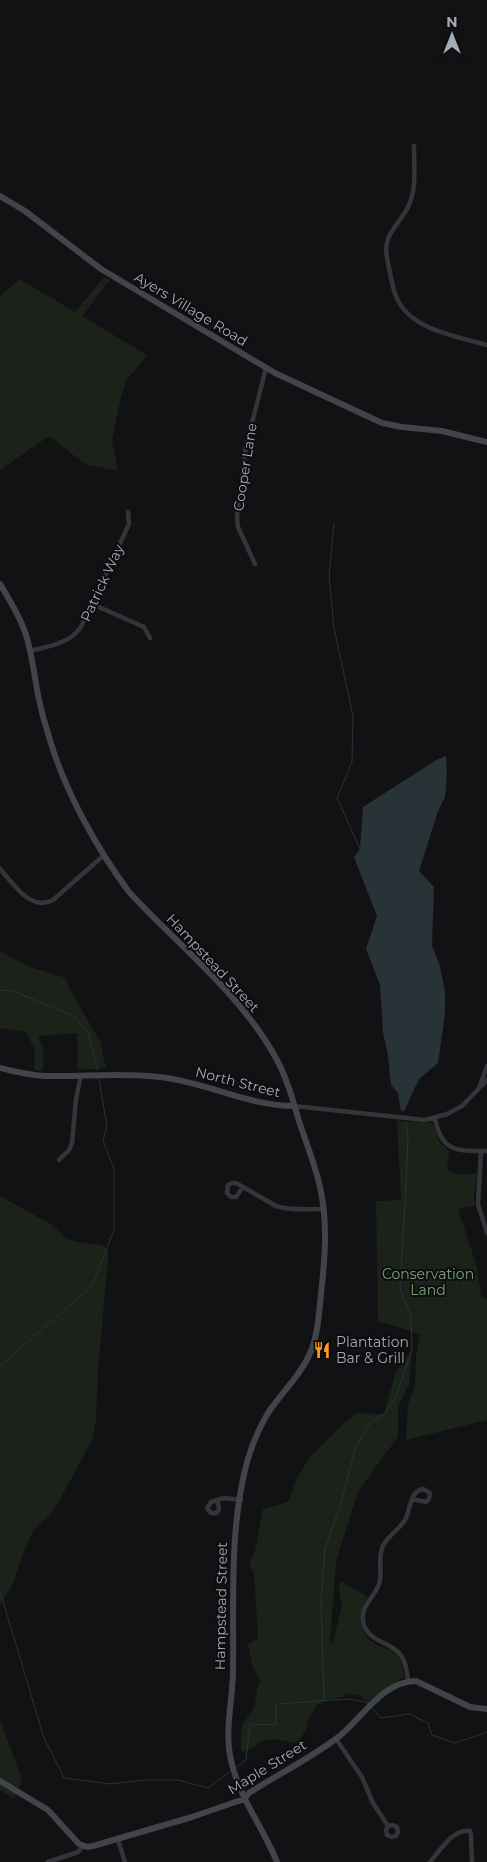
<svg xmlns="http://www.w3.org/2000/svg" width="487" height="1862" viewBox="0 0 487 1862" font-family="Montserrat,sans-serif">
<rect width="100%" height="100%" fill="#121214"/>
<path fill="#1a221a" d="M104 277 110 280 82 316 147 355 126 381 121 397 112 441 118 471 85 464 49 436 0 470V296L20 279 75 312Z
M0 951 27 966 66 978 71 992 100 1041 106 1068 78 1070 77 1033 38 1036 43 1048V1071L34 1070 35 1050 26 1032 0 1028Z
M397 1121 431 1123 433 1124 440 1143 449 1151 447 1170 458 1174H477L474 1196 475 1206 458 1209 477 1267 481 1296 487 1299V1420L406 1440 408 1404 415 1387 416 1357 420 1334 378 1321 376 1201 401 1200Z
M0 1196 52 1225 66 1238 76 1242 101 1245 108 1249V1259L98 1371 96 1421 92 1440 57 1505 51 1514 33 1531 23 1553 12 1586 0 1604Z
M412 1350 409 1384 398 1407V1437L358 1491 336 1562 330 1643H333L342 1605 339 1591 340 1581 368 1597C357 1612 358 1635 376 1644 384 1648 391 1649 397 1655 402 1661 403 1670 404 1677L385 1689 368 1703 361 1696 344 1693 345 1696 324 1701 317 1705 309 1717 306 1730 297 1743 274 1739 260 1741 254 1747 241 1752C241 1742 239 1729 245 1721 248 1716 252 1713 254 1708 257 1698 255 1690 261 1681L253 1668 248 1644 258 1638 254 1572 249 1566 255 1551 263 1509 288 1502 297 1478 309 1458 346 1421 358 1413 384 1414 395 1374Z
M0 1720 22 1779 14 1799 0 1790Z"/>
<path fill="#283338" d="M446 756 447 774 445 797 438 811 419 871 434 887 432 946 439 963 445 991V1014L438 1063 419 1079 404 1111H401L398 1093 391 1085 388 1056 383 1032 380 985 366 949 377 916 354 857 360 849 363 807 438 759Z"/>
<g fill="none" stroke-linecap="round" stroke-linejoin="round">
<path stroke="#283338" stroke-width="1" d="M334 523 329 576 334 628 353 716 352 762 337 798 360 849
M0 990 13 991 74 1016 88 1033 98 1070
M0 1366 92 1286 114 1230V1169L103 1141 107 1126 99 1079
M0 1591 44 1738 64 1778 110 1784 145 1780H178L208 1788 229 1772
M324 1701 321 1600 325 1549 340 1506 356 1446 372 1421 384 1414 395 1399 412 1350 411 1316 400 1289 406 1184 408 1139 406 1123
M373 1709 381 1718 409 1714 428 1723 432 1735 455 1743 487 1732
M237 1767 246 1760 250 1724 276 1725V1704L349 1699 366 1702 368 1704"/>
<path stroke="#333539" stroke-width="4.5" d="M414 146C414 166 417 189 408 207 403 218 392 227 388 239 384 250 388 262 390 273 392 281 393 289 396 296 409 330 456 336 487 345
M255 564 238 527 237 517 246 446 266 368
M92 604 144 627 150 638
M30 651C49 646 69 644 81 627L129 524 128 512
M0 869C14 884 30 912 53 900L104 855
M480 1085 487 1066
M294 1106 425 1120 447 1114 462 1106 487 1080
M435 1118C441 1152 457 1151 487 1151
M481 1151 478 1204 487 1233
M59 1160 69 1150 72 1143 76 1099 81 1075
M243 1187 236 1197H231L227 1193 228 1185 232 1183H236L276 1206C291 1211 308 1209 324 1209
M217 1501C220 1507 220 1515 211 1513L207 1508 211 1502 224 1498 241 1500
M408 1681C407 1672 406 1661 399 1653 389 1642 369 1641 364 1625 358 1607 374 1599 379 1584 383 1571 377 1558 383 1546 388 1535 399 1530 405 1520 411 1509 409 1492 423 1489L430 1493 429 1499 426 1502 412 1499
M336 1739 362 1777 373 1803 388 1826 386 1830 387 1835 391 1837 396 1836 398 1832 397 1827 393 1825 388 1826
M118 1840 125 1862
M48 1862 78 1852 83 1846
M430 1862C440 1851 453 1828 470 1831L471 1835 472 1862"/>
<path stroke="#414449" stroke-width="6" d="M0 196 25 211 101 269 275 373 382 423 402 427 442 431 487 442
M0 584C9 599 19 615 25 632 32 652 34 674 38 695 41 710 45 725 50 740 65 791 97 849 129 892 178 945 243 996 277 1060 287 1079 293 1100 299 1121 306 1143 315 1164 320 1187 328 1222 325 1258 321 1294 319 1313 318 1333 311 1351 301 1375 282 1392 268 1413 259 1428 252 1445 247 1462 229 1530 234 1600 233 1670 233 1699 224 1731 231 1760 239 1798 263 1827 277 1862
M0 1068C15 1072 30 1075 45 1076 84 1077 122 1072 160 1077 206 1082 248 1106 294 1106
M0 1781 48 1810 79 1844 87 1847 93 1846 192 1817 244 1799 249 1793C277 1775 309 1759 337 1738 361 1720 382 1681 416 1681L470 1707 487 1709"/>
</g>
<defs>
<g id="restaurant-bare" transform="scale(1.35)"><path d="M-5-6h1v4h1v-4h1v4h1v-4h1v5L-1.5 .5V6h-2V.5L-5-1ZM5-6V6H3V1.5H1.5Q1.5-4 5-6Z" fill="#fe9720" stroke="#0d0d0f" stroke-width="2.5" paint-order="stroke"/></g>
</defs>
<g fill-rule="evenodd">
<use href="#restaurant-bare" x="322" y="1350"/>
</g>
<g text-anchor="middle" stroke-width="4" stroke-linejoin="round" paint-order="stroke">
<g font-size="14" fill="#a3abb5" stroke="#0d0d0f">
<text transform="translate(191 309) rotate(31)" y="5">Ayers Village Road</text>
<text transform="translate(245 467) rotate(-81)" y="5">Cooper Lane</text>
<text transform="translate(102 583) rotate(-65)" y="5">Patrick Way</text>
<text transform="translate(213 963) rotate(47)" y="5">Hampstead Street</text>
<text transform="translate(238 1082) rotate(14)" y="5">North Street</text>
<text transform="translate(221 1606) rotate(-89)" y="5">Hampstead Street</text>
<text transform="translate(267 1767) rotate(-32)" y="5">Maple Street</text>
</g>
<g font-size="14" fill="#7ba278" stroke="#0d0d0f">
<text x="428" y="1279">Conservation<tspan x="428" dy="16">Land</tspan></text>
</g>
<g font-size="14" fill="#a3abb5" stroke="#0d0d0f" text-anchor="start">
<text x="336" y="1347">Plantation<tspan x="336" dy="16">Bar &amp; Grill</tspan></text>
</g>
</g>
<g transform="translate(452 35)" stroke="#0d0d0f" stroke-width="4" paint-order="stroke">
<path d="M0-4L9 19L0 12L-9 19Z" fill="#a3abb5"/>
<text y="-8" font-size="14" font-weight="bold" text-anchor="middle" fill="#a3abb5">N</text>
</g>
</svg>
